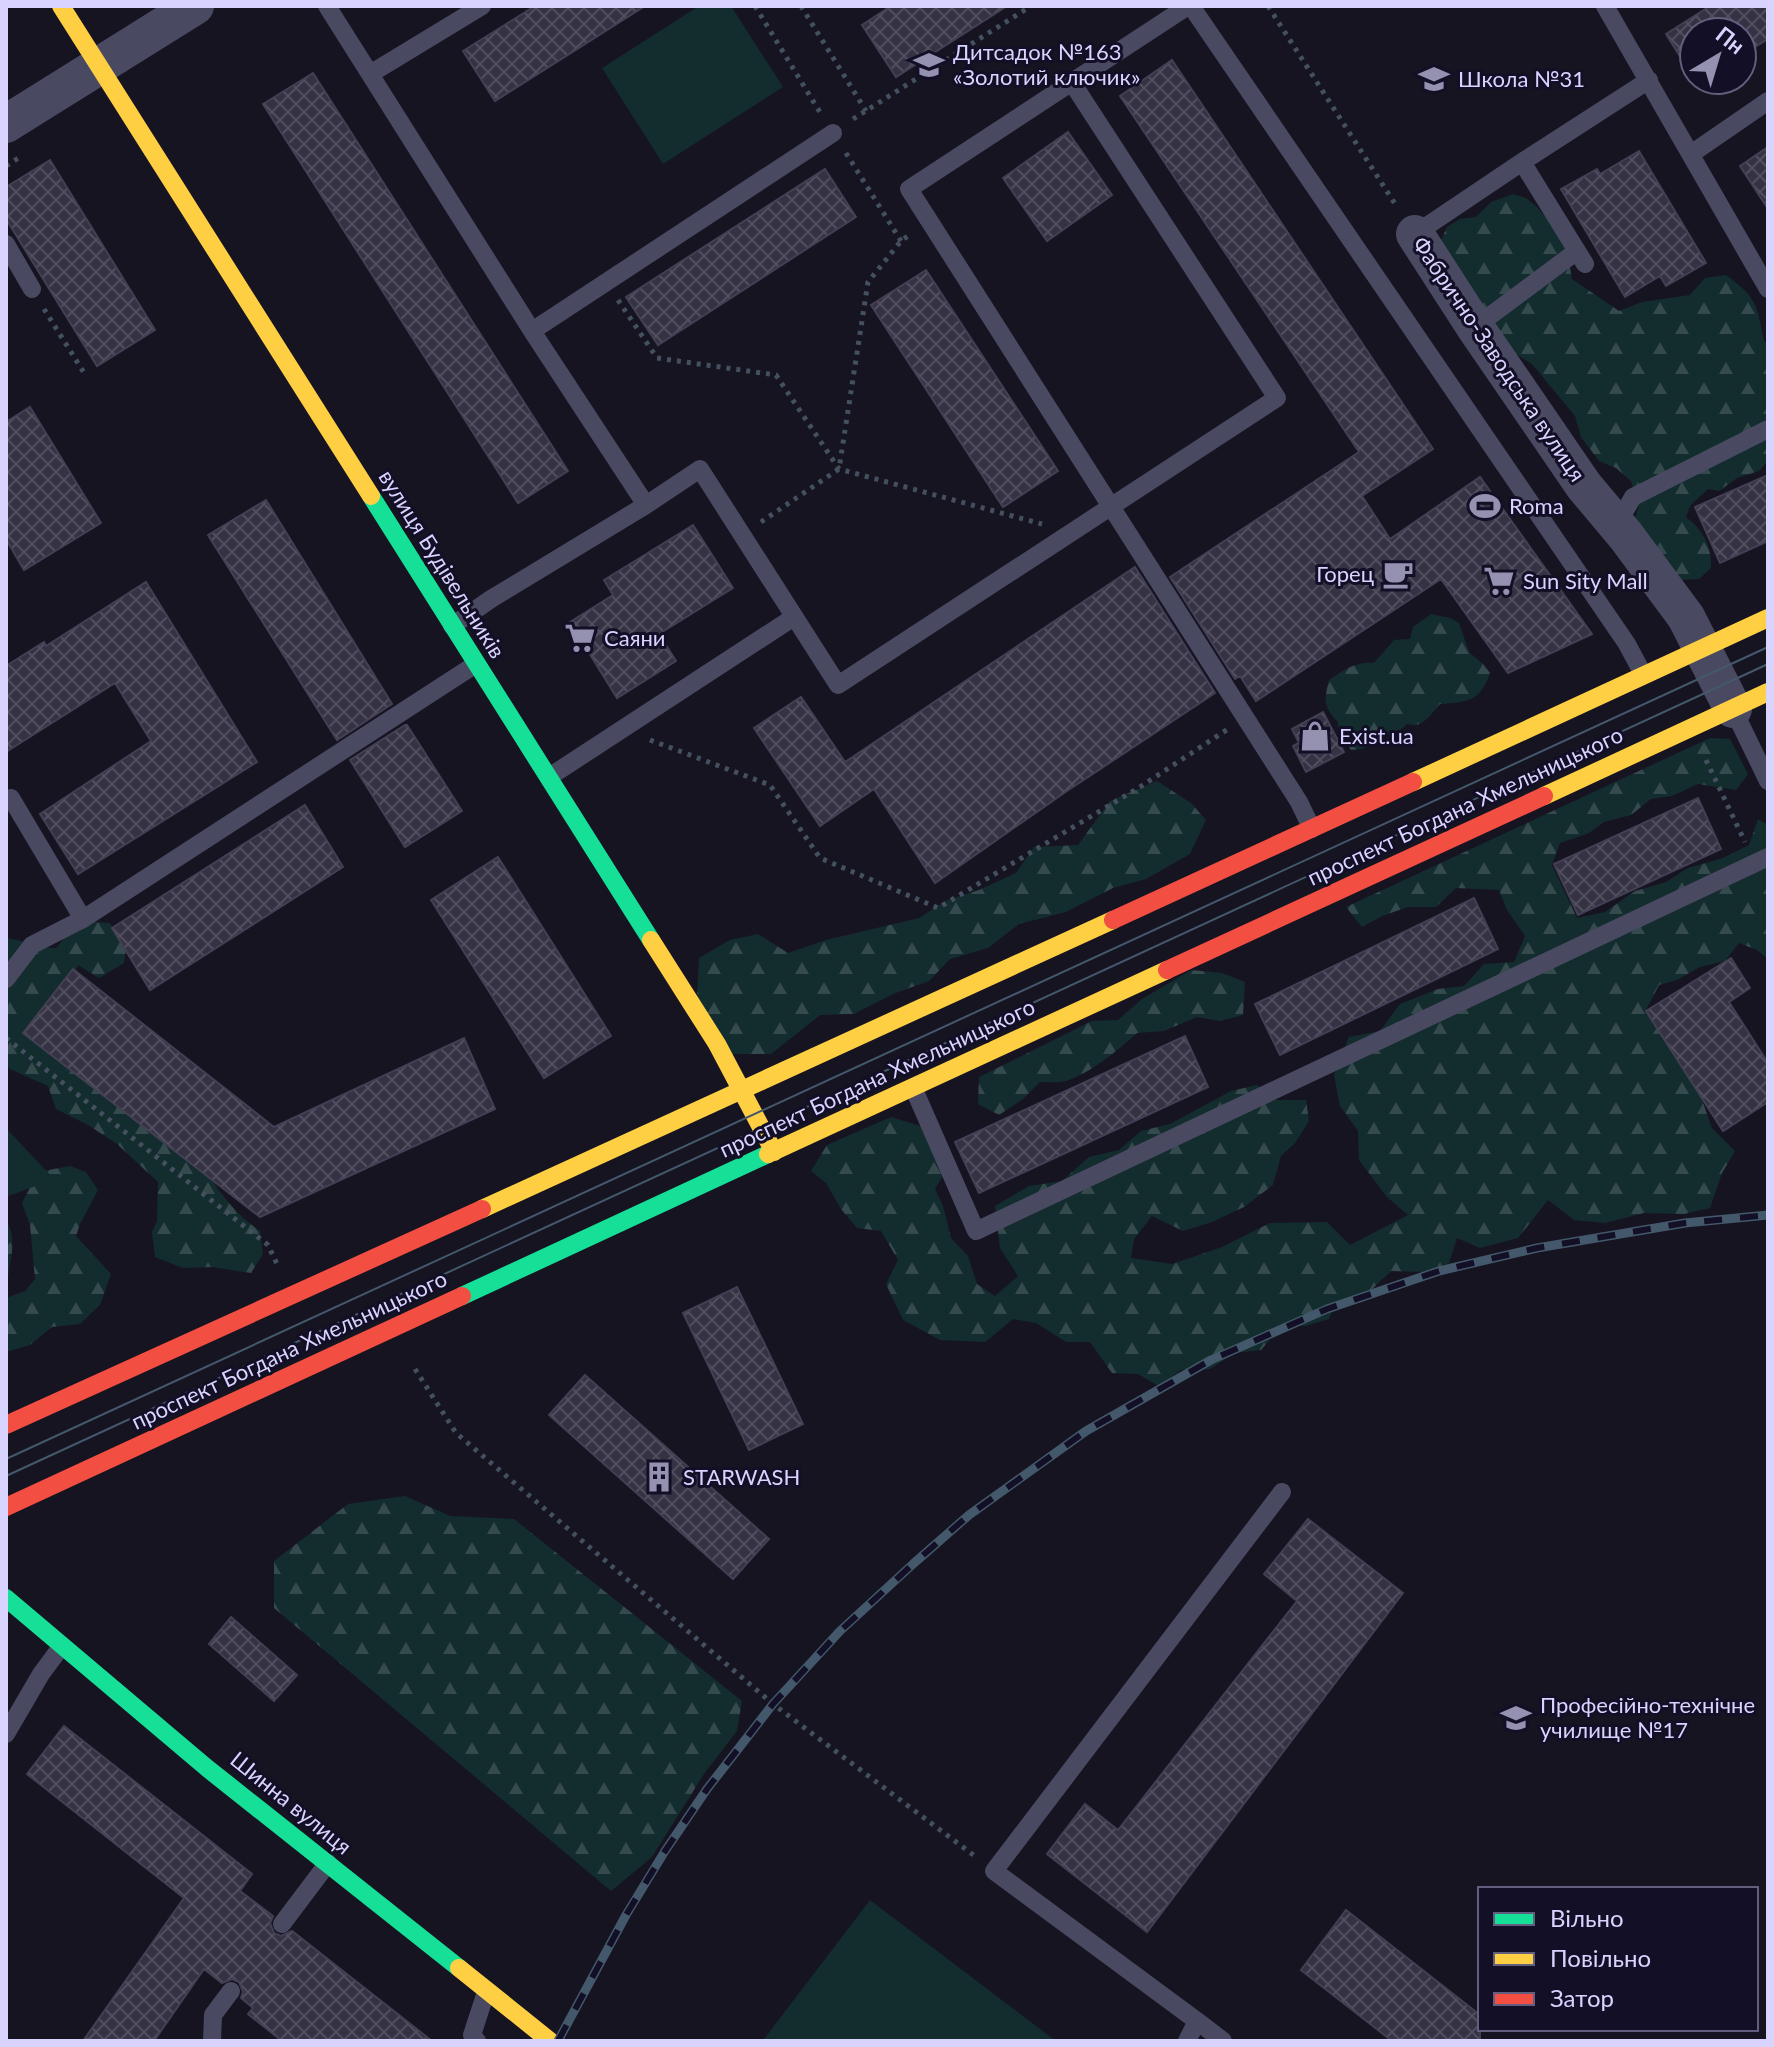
<svg xmlns="http://www.w3.org/2000/svg" width="1774" height="2047" viewBox="0 0 1774 2047" font-family="Lato,sans-serif">
<defs>
<pattern id="forest-firs" width="22" height="20" patternUnits="userSpaceOnUse" patternTransform="scale(2)"><rect width="22" height="20" fill="#132c2d"/><path d="M5 1l3.5 6h-7zM16 11l3.5 6h-7z" fill="#354a4c"/></pattern>
<pattern id="building-cross-hatch" width="8" height="8" patternUnits="userSpaceOnUse" patternTransform="scale(2)"><rect width="8" height="8" fill="#343243"/><path d="M0 0l8 8M0 8l8-8" fill="none" stroke="#514f5f"/></pattern>
</defs>
<rect width="100%" height="100%" fill="#161421"/>
<path fill="url(#forest-firs)" d="M1513 194 1526 198 1537 207 1548 220 1567 251 1572 279 1619 311 1642 302 1690 295 1705 278 1726 275C1758 299 1756 303 1764 341L1768 345V461L1759 471 1737 478 1719 491 1708 489 1690 506 1686 517C1703 530 1712 546 1711 568L1699 579 1681 580 1635 518 1639 506 1631 481 1616 468 1599 461 1581 437 1575 416 1532 364 1498 343 1437 249 1447 227 1460 219 1476 217 1491 202Z
M1431 614 1450 618 1459 623 1469 652 1483 664 1490 673C1480 702 1467 702 1440 704 1430 715 1423 729 1407 724 1399 732 1393 735 1381 735 1372 747 1365 749 1351 750L1338 731V722C1323 707 1324 700 1329 680 1344 670 1356 661 1374 663L1394 640 1410 639 1413 627Z
M1710 738 1730 739 1748 774 1736 790 1698 784 1672 796 1651 799 1631 815 1604 822 1589 833 1560 843 1552 865 1577 918 1605 912 1635 891 1666 882 1688 868 1723 858 1749 845 1758 819 1768 825V959L1757 950 1739 943 1725 961 1700 967 1677 980 1659 985 1646 1010 1701 1097 1712 1128 1735 1151 1722 1173 1710 1208 1684 1214 1644 1213 1605 1223 1574 1220 1548 1200 1518 1238 1480 1248 1457 1238 1449 1263 1423 1272 1391 1271 1367 1294 1336 1302 1329 1319 1305 1326 1283 1325 1261 1350 1235 1353 1210 1369 1181 1370 1159 1386 1138 1374 1112 1373 1090 1342H1066L1036 1323 1013 1319 985 1342 940 1340 903 1320 886 1284 898 1260 881 1231 857 1228 841 1209 826 1183 811 1171 827 1145 891 1117 920 1126 943 1142 950 1163 935 1189 943 1206 951 1238 968 1256 977 1284 995 1296 1018 1276 1000 1248 995 1206 1029 1186 1062 1181 1089 1157 1119 1150 1141 1131 1170 1124 1231 1091 1257 1085 1276 1100H1306L1309 1121 1295 1143 1281 1156 1273 1185 1244 1207 1212 1222 1183 1231 1152 1216 1134 1239 1131 1258 1172 1264 1222 1247 1270 1223 1327 1222 1350 1245 1408 1215 1387 1197 1359 1160 1358 1131 1340 1106 1334 1075 1349 1037 1380 1031 1400 1004 1438 989 1464 986 1484 964 1514 962 1525 936 1507 910 1499 890 1456 888 1436 907H1408L1382 916 1362 927 1346 907Z
M1157 781 1191 803 1206 820 1190 854 1146 879 1113 888 1066 912 1019 924 988 948 950 959 929 981 893 994 854 1014 820 1015 771 1054H732L697 998 699 958 730 940 758 934 788 953 826 940 919 918 947 900 979 890 1016 873 1034 847 1078 845 1110 801Z
M84 921 110 923 126 950 124 963 99 978 78 965 69 990 200 1159C215 1187 233 1213 260 1231L263 1254 251 1273 212 1267 183 1268 155 1257 152 1232 157 1221 158 1182 117 1144 88 1125 56 1109 48 1086 10 1069 6 1064V938C23 940 38 948 56 948L67 935Z
M1191 970 1222 973 1245 982 1243 1015 1220 1021 1197 1017 1164 1031 1137 1033C1120 1049 1089 1074 1066 1081 1059 1083 1048 1082 1040 1082L1023 1099 999 1115 978 1104 979 1077 1092 1021 1118 1020 1142 999Z
M70 1166 86 1172 98 1190 80 1224 76 1236 111 1274 100 1305 80 1324 52 1327 30 1345 6 1352V1298L25 1291 35 1279 30 1225 22 1203 38 1172Z
M6 1221C17 1235 11 1258 8 1276H6Z
M405 1496 450 1516 514 1519 742 1701 737 1731 704 1774 652 1857 611 1891 274 1608V1561L348 1504Z"/>
<path fill="#132c2d" d="M699 6H731L783 87 663 164 602 68Z
M6 1128 54 1179 6 1197Z
M870 1900 1056 2041H767L764 2039Z"/>
<path fill="url(#building-cross-hatch)" stroke="#433f54" stroke-width="2" d="M535 6H645L495 101 463 51Z
M891 6H1007L896 77 862 25Z
M1710 6H1768V39L1742 55V32H1694V79L1666 34Z
M1172 60 1433 449 1362 496 1390 539 1480 477 1592 634 1508 673 1441 579 1256 701 1240 676 1235 679 1170 577 1359 452 1120 96Z
M313 73 568 471 518 503 263 104Z
M1068 132 1112 195 1047 241 1003 178Z
M1768 147V209L1740 166Z
M1639 151 1706 263 1666 286 1660 276 1625 297 1561 189 1597 169 1600 174Z
M50 160 155 330 97 366 6 219V187Z
M825 169 856 217 658 345 626 297Z
M926 270 1058 471 1003 507 871 305Z
M30 407 101 523 24 570 6 539V422Z
M1768 475V541L1720 563 1695 507Z
M266 500 392 704 337 740 208 535Z
M693 525 733 588 659 634 676 661 617 698 570 622 613 595 604 580Z
M1135 567 1215 693 1067 791 935 883 874 789 820 826 754 728 801 697 845 762Z
M146 582 257 762 78 874 40 814 151 741 115 683 6 752V666L44 642 46 646Z
M1323 712 1344 752 1306 772 1293 746 1299 743 1292 729Z
M405 725H407L462 811 405 847 350 760Z
M1698 798 1721 849 1578 915 1554 864Z
M305 805 343 867 150 990 112 928Z
M498 857 611 1036 544 1078 431 900Z
M1474 898 1498 949 1280 1055 1255 1004Z
M1731 958 1750 988 1729 1002 1768 1063V1102L1723 1131 1646 1011Z
M73 969 274 1127 464 1038 495 1109 260 1217 23 1033Z
M1185 1036 1208 1087 979 1193 955 1142Z
M737 1287 803 1424 749 1450 683 1313Z
M585 1375 769 1539 733 1579 549 1415Z
M1308 1519 1403 1593 1147 1932 1047 1854 1085 1804 1118 1830 1297 1601 1264 1574Z
M231 1617 297 1675 274 1701 209 1644Z
M64 1726 252 1874 240 1891 273 1916 270 1923 274 1933 281 1936 292 1931 432 2041H282L248 2014 253 2008 241 1998 243 1992 239 1982 232 1979 222 1983 204 1969 154 2041H83L184 1898 27 1774Z
M1346 1910 1480 2015V2041H1392L1301 1970Z"/>
<g fill="none" stroke-linecap="round" stroke-linejoin="round">
<path stroke="#44505f" stroke-width="5" stroke-dasharray="4 6" stroke-linecap="butt" d="M755 6 821 114
M801 6 866 111
M1268 6 1397 207
M853 119 1031 6
M846 153 901 241
M6 166 20 157
M618 300 657 358 776 375 839 469 1042 524
M44 309 86 376
M761 522 839 469 868 282 901 241 912 233
M650 740 770 785 820 858 938 908 1140 787 1228 729
M1706 760 1745 842
M6 1038 268 1245 277 1264
M415 1369 456 1433 773 1704 976 1857"/>
<path stroke="#4a4962" stroke-width="18" d="M327 6 532 331 646 505 700 469 838 685 1277 398 1071 81
M1188 6 909 189 1299 802 1312 829
M1191 6 1627 644 1643 674
M1605 6 1768 289
M370 74 482 6
M1691 154 1768 101
M1522 162 1585 264
M1415 234 1522 162 1649 80
M6 244 32 289
M1475 327 1577 251
M532 331 833 133
M1625 529 1623 514 1633 497 1768 429
M452 626 491 599 646 505
M1733 709 1768 781
M549 777 794 617
M11 798 83 919
M6 979 32 945 83 919 476 664
M913 1087 976 1231 1768 857
M6 1734 41 1674 61 1647
M282 1924 328 1863
M1197 2021 1223 2041
M212 2041 213 2015 231 1991
M477 2041 472 2035 486 1992
M1187 2041 1197 2021 994 1871 1282 1492"/>
<path stroke="#4a4962" stroke-width="38" d="M6 124 195 6
M1415 234 1475 327 1584 486 1626 536 1686 617 1733 709"/>
<path stroke="#16e098" stroke-width="18" d="M371 496 651 940
M462 1296 768 1154
M6 1598 207 1768 459 1968"/>
<path stroke="#ffcf43" stroke-width="18" d="M61 6 371 496
M1413 782 1768 618
M1544 796 1768 692
M651 940 717 1044 774 1152
M768 1154 1167 970
M482 1209 1113 920
M459 1968 550 2041"/>
<path stroke="#f24e42" stroke-width="18" d="M1113 920 1413 782
M1167 970 1544 796
M6 1425 482 1209
M6 1507 462 1296"/>
<path stroke="#43596b" stroke-width="2" d="M6 1459 1768 647
M6 1476 1768 664"/>
<g stroke="#43596b" stroke-width="9">
<path id="rail" d="M558 2041 626 1915 665 1851 707 1789 773 1704 840 1631 913 1564 969 1515 1086 1431 1211 1360 1327 1309 1439 1271 1537 1248 1685 1223 1768 1215"/>
</g>
<use href="#rail" stroke="#130f26" stroke-width="6" stroke-dasharray="18" stroke-linecap="butt"/>
</g>
<defs>
<g id="school-bare" transform="scale(2.4)"><path d="M0-5L7-2L0 1L-7-2ZM-4 1L0 2.5L4 1V4Q0 6-4 4Z" fill="#9591b1" stroke="#130f26" stroke-width="2.5" paint-order="stroke"/></g>
<g id="stadium-bare" transform="scale(2.4)"><path d="M0-5a6.5 5 0 1 0 0 10a6.5 5 0 1 0 0-10ZM-3.5-1.8h7v3.6h-7Z" fill="#9591b1" stroke="#130f26" stroke-width="2.5" paint-order="stroke"/></g>
<g id="cafe-bare" transform="scale(2.4)"><path d="M-5.5-4.5H6V0H3Q3 3.5 0 3.5H-2.5Q-5.5 3.5-5.5 0ZM3-3.2v2h1.7v-2ZM-6 4.5H4V6H-6Z" fill="#9591b1" stroke="#130f26" stroke-width="2.5" paint-order="stroke"/></g>
<g id="supermarket-bare" transform="scale(2.4)"><path d="M-6-5.5h2.5l.6 2H6L4.5 2H-2.5L-4.4-4H-6ZM-1.5 3.2a1.3 1.3 0 1 0 .1 0ZM3 3.2a1.3 1.3 0 1 0 .1 0Z" fill="#9591b1" stroke="#130f26" stroke-width="2.5" paint-order="stroke"/></g>
<g id="shop-bare" transform="scale(2.4)"><path d="M-5-2.5h2.3a2.7 3.5 0 0 1 5.4 0H5L5.5 6h-11ZM-1.5-2.5h3a1.5 2.3 0 0 0-3 0Z" fill="#9591b1" stroke="#130f26" stroke-width="2.5" paint-order="stroke"/></g>
<g id="building-bare" transform="scale(2.4)"><path d="M-4-6H4V6H1V3H-1V6H-4ZM-2.5-4.3h1.7v1.8h-1.7ZM.8-4.3h1.7v1.8H.8ZM-2.5-1h1.7V.8h-1.7ZM.8-1h1.7V.8H.8Z" fill="#9591b1" stroke="#130f26" stroke-width="2.5" paint-order="stroke"/></g>
<g id="university-bare" transform="scale(2.4)"><path d="M0-5L7-2L0 1L-7-2ZM-4 1L0 2.5L4 1V4Q0 6-4 4Z" fill="#9591b1" stroke="#130f26" stroke-width="2.5" paint-order="stroke"/></g>
</defs>
<g fill-rule="evenodd">
<use href="#school-bare" x="929" y="65"/>
<use href="#school-bare" x="1434" y="79"/>
<use href="#stadium-bare" x="1485" y="506"/>
<use href="#cafe-bare" x="1398" y="574"/>
<use href="#supermarket-bare" x="1499" y="581"/>
<use href="#supermarket-bare" x="580" y="638"/>
<use href="#shop-bare" x="1315" y="736"/>
<use href="#building-bare" x="659" y="1477"/>
<use href="#university-bare" x="1516" y="1718"/>
</g>
<g text-anchor="middle" stroke-width="6" stroke-linejoin="round" paint-order="stroke">
<g font-size="22" fill="#d9d4ff" stroke="#130f26" text-anchor="start">
<text x="953" y="60">Дитсадок №163<tspan x="953" dy="25">«Золотий ключик»</tspan></text>
<text x="1458" y="87">Школа №31</text>
<text x="1509" y="514">Roma</text>
<text x="1374" y="582" text-anchor="end">Горец</text>
<text x="1523" y="589">Sun Sity Mall</text>
<text x="604" y="646">Саяни</text>
<text x="1339" y="744">Exist.ua</text>
<text x="683" y="1485">STARWASH</text>
<text x="1540" y="1713">Професійно-технічне<tspan x="1540" dy="25">училище №17</tspan></text>
</g>
<g font-size="22" fill="#d9d4ff" stroke="#130f26">
<text transform="translate(1499 359) rotate(56)" y="8">Фабрично-Заводська вулиця</text>
<text transform="translate(442 564) rotate(58)" y="8">вулиця Будівельників</text>
<text transform="translate(1465 806) rotate(-25)" y="8">проспект Богдана Хмельницького</text>
<text transform="translate(877 1078) rotate(-25)" y="8">проспект Богдана Хмельницького</text>
<text transform="translate(289 1350) rotate(-25)" y="8">проспект Богдана Хмельницького</text>
<text transform="translate(291 1803) rotate(39)" y="8">Шинна вулиця</text>
</g>
</g>
<rect width="1774" height="2047" fill="none" stroke="#d9d4ff" stroke-width="16"/>
<rect x="1478" y="1887" width="280" height="144" fill="#130f26" stroke="#625e7d" stroke-width="2"/>
<rect x="1494" y="1913" width="40" height="12" fill="#16e098" stroke="#625e7d" stroke-width="2"/>
<text x="1550" y="1927" font-size="24" fill="#d9d4ff">Вільно</text>
<rect x="1494" y="1953" width="40" height="12" fill="#ffcf43" stroke="#625e7d" stroke-width="2"/>
<text x="1550" y="1967" font-size="24" fill="#d9d4ff">Повільно</text>
<rect x="1494" y="1993" width="40" height="12" fill="#f24e42" stroke="#625e7d" stroke-width="2"/>
<text x="1550" y="2007" font-size="24" fill="#d9d4ff">Затор</text>
<g transform="translate(1718 56) rotate(38)"><circle r="38" fill="#130f26" stroke="#625e7d" stroke-width="2"/>
<path d="M0-6L14 30L0 20L-14 30Z" fill="#9591b1"/>
<text y="-12" font-size="22" font-weight="bold" text-anchor="middle" fill="#d9d4ff">Пн</text>
</g>
</svg>
